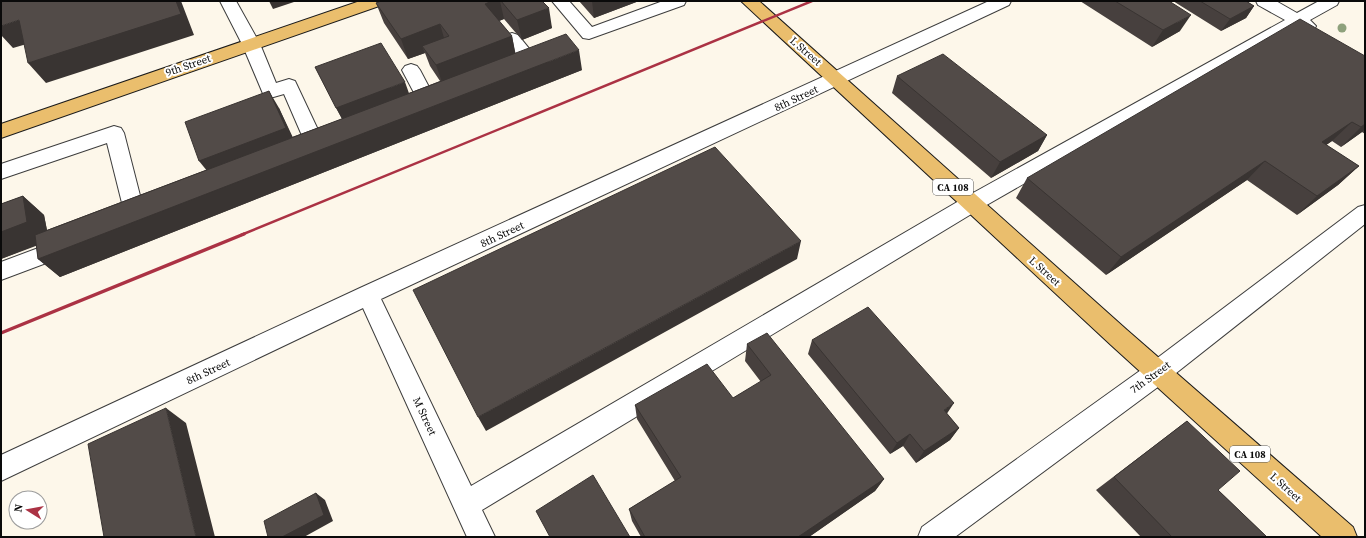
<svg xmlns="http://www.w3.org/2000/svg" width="1366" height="538" viewBox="0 0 1366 538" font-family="'Source Serif 4',serif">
<rect width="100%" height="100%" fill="#fdf7ea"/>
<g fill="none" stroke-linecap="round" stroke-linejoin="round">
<g stroke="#3d3d3d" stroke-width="2">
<path id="minor" d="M220 1H236L260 44 276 83 289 79 295 81 327 149 324 154 317 156 310 154 284 94 270 98 264 96 242 44Z
M552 1H569L592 27 663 1H686L684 5 589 39 583 38Z
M989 1H1011L1009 5 381 299 471 486 964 198 1285 20 1258 5 1256 1H1276L1297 13 1319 1H1339L1337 5 1310 20 1316 26 1314 30 1308 31 1297 27 978 210 482 510 495 537H467L363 308 1 481V455L360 288Z
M512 33 518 35 540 62 543 66 540 70C524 75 515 54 506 43L503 39 506 35Z
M411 64 417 66 420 70 439 106 437 111 430 112 423 111 421 106 402 70 405 66Z
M114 126 121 128 124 133 146 219 143 225 136 227 129 225 126 219 107 143 1 179V164Z
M1365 205V224L1166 381 955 537H918L922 527 1148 365 1358 207Z
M65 238 73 241 76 247 73 253 1 280V262Z"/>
</g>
<g stroke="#1b1b1b" stroke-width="2">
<path id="major" d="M360 1H384L382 5 1 138V124Z
M741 1H759L1127 330 1353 527 1357 537H1322L1111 345Z"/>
</g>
<use href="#minor" fill="#fff" fill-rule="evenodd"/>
<use href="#major" fill="#eabe6d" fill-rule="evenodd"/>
<path stroke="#ab3244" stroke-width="2.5" d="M241 235 812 1"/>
<path stroke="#ab3244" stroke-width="3.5" d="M1 333 244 234"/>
</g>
<circle fill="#8ea17c" cx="1342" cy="28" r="4.5"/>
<path fill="#47403e" d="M381 1H542L552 28 522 40 504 19 499 21 512 36 515 53 582 70 60 277 38 259 36 245 1 259V204L23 196 44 215 47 230 206 170 279 108 292 137 342 119 315 67 409 93 440 81 430 66 425 53 408 59 384 23 376 3Z
M579 1H639L594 18Z
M1080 1H1169L1180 31 1152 47Z
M1173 1H1246L1254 6 1246 18 1221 31Z
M1365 56V134L1362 132 1341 147 1332 141 1326 145 1359 166 1338 185 1297 215 1247 180 1106 275 1016 198 1027 178Z
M897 76 1047 135 1038 151 991 178 892 93Z
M812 340 947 414 959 428 950 440 916 463 903 446 890 454 808 354Z
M747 344 884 479 875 491 809 537H641L632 521 629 509 675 481 637 419 635 405 733 398 761 382 745 361Z
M1187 421 1218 490 1267 537H1141L1096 490Z"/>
<path fill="#393432" d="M176 1H181L194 35 46 83 28 63Z
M269 1H297L273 9Z
M492 1H500L504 19 491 24 485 4Z
M592 1H639L594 18Z
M1254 6 1246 18 1221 31 1230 19Z
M549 8 552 28 522 40 517 20Z
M1191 15 1180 31 1152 47 1163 30Z
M19 20 37 41 13 48 1 35V26Z
M440 24 446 45 422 46 425 53 408 59 401 39Z
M512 36 516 56 443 85 436 65Z
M579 50 582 70 60 277 38 259Z
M405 82 411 99 345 124 336 108Z
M269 91 279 108 296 144 212 177 199 161Z
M1352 122 1332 141 1302 162 1322 142Z
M1365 124V129L1362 132 1341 147 1361 127Z
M1047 135 1038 151 991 178 1000 162Z
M1265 161 1247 180 1106 275 1121 257Z
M1359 166 1338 185 1297 215 1317 196Z
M23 196 44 215 49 241 1 259V232Z
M801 241 797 259 486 431 478 417Z
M954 403 946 415 944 410Z
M166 408 186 423 215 537H196Z
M959 428 950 440 916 463 924 451Z
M910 434 903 446 890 454 897 443Z
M884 479 875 491 809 537H798Z
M316 493 325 500 333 521 304 537H282Z"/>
<path fill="#524b48" stroke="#393432" d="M1 1H176L181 14 28 63 19 20 1 26Z
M381 1H492L485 4 512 36 436 65 422 46 449 36 440 24 401 39 376 3Z
M501 1H542L549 8 517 20Z
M1115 1H1169L1191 15 1163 30Z
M1200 1H1246L1254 6 1230 19Z
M1300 19 1365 56V124L1361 127 1352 122 1322 142 1359 166 1317 196 1265 161 1121 257 1027 178Z
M566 34 579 50 38 259 35 235Z
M381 43 405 82 336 108 315 67Z
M943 54 1047 135 1000 162 897 76Z
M269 91 286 128 199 161 185 122Z
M715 147 801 241 478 417 413 290Z
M23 196 27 222 1 232V204Z
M868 307 954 403 944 410 959 428 924 451 910 434 897 443 812 340Z
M767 333 884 479 798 537H645L629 509 681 477 635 405 707 364 733 398 771 375 747 344Z
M166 408 196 537H104L88 444Z
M1187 421 1240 471 1218 490 1267 537H1172L1114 477Z
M593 475 630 537H550L536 511Z
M316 493 324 515 282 537H268L264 521Z"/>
<g text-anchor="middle" stroke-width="4" stroke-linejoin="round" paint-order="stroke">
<g fill="#fff" stroke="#545454" stroke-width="1">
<rect x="933" y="179" width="40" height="16" rx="3"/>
<rect x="1230" y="446" width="40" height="16" rx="3"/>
</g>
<g font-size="10" font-weight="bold" fill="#0a0a0a">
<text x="953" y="191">CA 108</text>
<text x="1250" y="458">CA 108</text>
</g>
<g font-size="11" fill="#0a0a0a" stroke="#fff">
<text transform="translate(806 51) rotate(41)" y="4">L Street</text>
<text transform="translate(188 65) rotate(-19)" y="4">9th Street</text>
<text transform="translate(796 98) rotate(-25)" y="4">8th Street</text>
<text transform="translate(502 234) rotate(-25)" y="4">8th Street</text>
<text transform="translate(1045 271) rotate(42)" y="4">L Street</text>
<text transform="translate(208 371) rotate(-25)" y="4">8th Street</text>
<text transform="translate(1150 377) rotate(-36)" y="4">7th Street</text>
<text transform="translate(425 416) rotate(65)" y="4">M Street</text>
<text transform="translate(1286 487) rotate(42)" y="4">L Street</text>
</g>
</g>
<rect width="1366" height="538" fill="none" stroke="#0a0a0a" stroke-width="4"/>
<g transform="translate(28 510) rotate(281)"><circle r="19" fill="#ffffff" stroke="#9d9d9d"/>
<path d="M0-3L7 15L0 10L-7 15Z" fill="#ab3244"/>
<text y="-6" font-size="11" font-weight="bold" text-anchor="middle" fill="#0a0a0a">N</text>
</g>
</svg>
